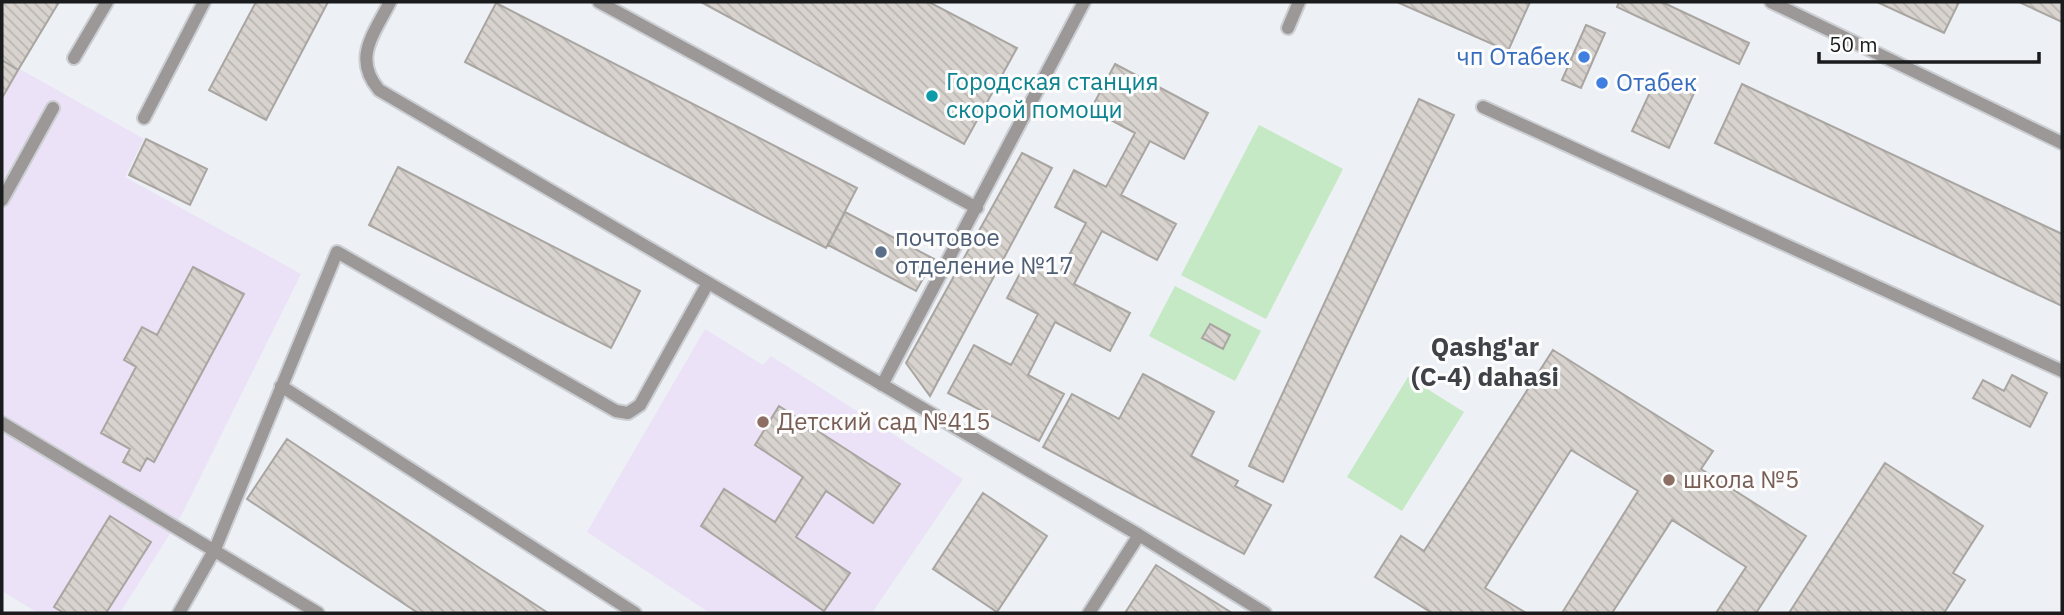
<svg xmlns="http://www.w3.org/2000/svg" width="2064" height="615" viewBox="0 0 2064 615" font-family="'IBM Plex Sans',sans-serif">
<defs>
<pattern id="building-back-hatch" width="6" height="6" patternUnits="userSpaceOnUse" patternTransform="scale(1.75)"><rect width="6" height="6" fill="#d8d3cf"/><path d="M-1 5l2 2M0 0l6 6M5-1l2 2" fill="none" stroke="#b9b5b1"/></pattern>
</defs>
<rect width="100%" height="100%" fill="#edf0f5"/>
<path fill="#ebe2f7" d="M2 59 144 139 125 177 301 274 181 516 120 613H38L2 591Z
M705 329 763 365 771 356 963 479 872 613H710L587 532Z"/>
<path fill="#c5e9c4" d="M1259 125 1343 169 1266 319 1181 275Z
M1175 286 1261 331 1235 381 1149 336Z
M1408 377 1464 412 1402 511 1347 477Z"/>
<path fill="url(#building-back-hatch)" stroke="#a9a5a1" stroke-width="2" d="M2 2H59L18 70 2 60Z
M256 2H328L266 120 209 90Z
M701 2H929L1017 48 964 144Z
M1397 2H1530L1508 51Z
M1619 2H1662L1749 43 1739 64 1617 7Z
M1877 2H1959L1944 33Z
M2019 2H2062V22Z
M496 3 857 188 826 248 465 62Z
M1586 25 1605 33 1581 88 1562 80Z
M2 60 18 70 2 98Z
M1115 64 1208 113 1184 159 1150 141 1121 195 1176 224 1157 260 1102 231 1074 284 1130 313 1110 351 1055 322 1028 375 1064 394 1039 441 948 393 974 345 1011 365 1038 314 1007 298 1027 260 1058 276 1086 223 1055 207 1074 170 1106 187 1135 133 1091 109Z
M1659 73 1695 91 1669 148 1632 131Z
M1742 84 2062 234V306L1715 143Z
M1419 99 1454 115 1283 482 1249 466Z
M146 139 207 169 190 205 129 175Z
M1022 153 1052 168 930 396 906 363Z
M398 167 640 291 611 348 369 225Z
M845 212 934 259 916 291 828 245Z
M193 267 244 294 154 462 147 458 140 471 123 462 130 449 101 433 136 367 124 360 142 327 157 335Z
M1210 324 1230 335 1223 349 1202 338Z
M1553 350 1713 451 1701 469 1806 536 1756 613H1716L1746 567 1672 520 1612 613H1562L1638 491 1571 450 1485 588 1526 613H1432L1375 577 1401 536 1424 551Z
M1143 374 1214 412 1191 456 1238 481 1235 486 1271 505 1244 554 1043 447 1072 394 1119 419Z
M2012 375 2047 393 2030 427 1973 398 1983 380 2004 391Z
M779 406 900 484 873 523 826 491 796 537 850 573 824 611 701 526 724 489 775 522 803 477 755 445Z
M287 439 481 569 548 613H418L247 499Z
M1885 463 1983 526 1953 573 1965 580 1944 613H1789Z
M983 493 1047 536 997 612 933 569Z
M110 516 151 542 106 613H64L54 607Z
M1156 565 1232 613H1125Z"/>
<g fill="none" stroke-linecap="round" stroke-linejoin="round">
<g stroke="#cbced2" stroke-width="16">
<path id="service" d="M390 2C374 34 352 58 379 90L1139 535 1265 613
M599 2 977 208
M1771 2 2062 143
M1288 28 1299 2
M74 58 107 2
M1483 107 2062 371
M144 118 204 2
M2 200 53 108
M882 385 1084 2
M281 386 635 613
M2 423 318 613
M179 613 215 549 337 252 616 411 628 413 640 405 708 283
M1089 613 1139 535"/>
</g>
<use href="#service" stroke="#9b9897" stroke-width="12"/>
</g>
<g fill="#3f7fe0" stroke="#fdfdfe" stroke-width="2.5">
<circle cx="1584" cy="57" r="7"/>
<circle cx="1602" cy="83" r="7"/>
</g>
<circle fill="#0f9aa8" stroke="#fdfdfe" stroke-width="2.5" cx="932" cy="96" r="7"/>
<circle fill="#5c6f8a" stroke="#fdfdfe" stroke-width="2.5" cx="881" cy="252" r="7"/>
<g fill="#8d6e63" stroke="#fdfdfe" stroke-width="2.5">
<circle cx="763" cy="422" r="7"/>
<circle cx="1669" cy="480" r="7"/>
</g>
<g text-anchor="middle" stroke-width="6" stroke-linejoin="round" paint-order="stroke">
<g font-size="24" fill="#366cbe" stroke="#fdfdfe" text-anchor="end">
<text x="1570" y="65">чп Отабек</text>
<text x="1616" y="91" text-anchor="start">Отабек</text>
</g>
<g font-size="24" fill="#0d838f" stroke="#fdfdfe" text-anchor="start">
<text x="946" y="90">Городская станция<tspan x="946" dy="28">скорой помощи</tspan></text>
</g>
<g font-size="24" fill="#4e5e75" stroke="#fdfdfe" text-anchor="start">
<text x="895" y="246">почтовое<tspan x="895" dy="28">отделение №17</tspan></text>
</g>
<g font-size="24" fill="#785e54" stroke="#fdfdfe" text-anchor="start">
<text x="777" y="430">Детский сад №415</text>
<text x="1683" y="488">школа №5</text>
</g>
<g font-size="26" font-weight="bold" fill="#3f4246" stroke="#fdfdfe">
<text x="1485" y="356">Qashg'ar<tspan x="1485" dy="30">(C-4) dahasi</tspan></text>
</g>
</g>
<rect width="2064" height="615" fill="none" stroke="#191b1c" stroke-width="7"/>
<path d="M1819 52v10h220v-10" fill="none" stroke="#191b1c" stroke-width="3.5"/>
<text x="1829" y="52" font-size="21" fill="#191b1c" stroke="#fdfdfe" stroke-width="5" paint-order="stroke">50 m</text>
</svg>
